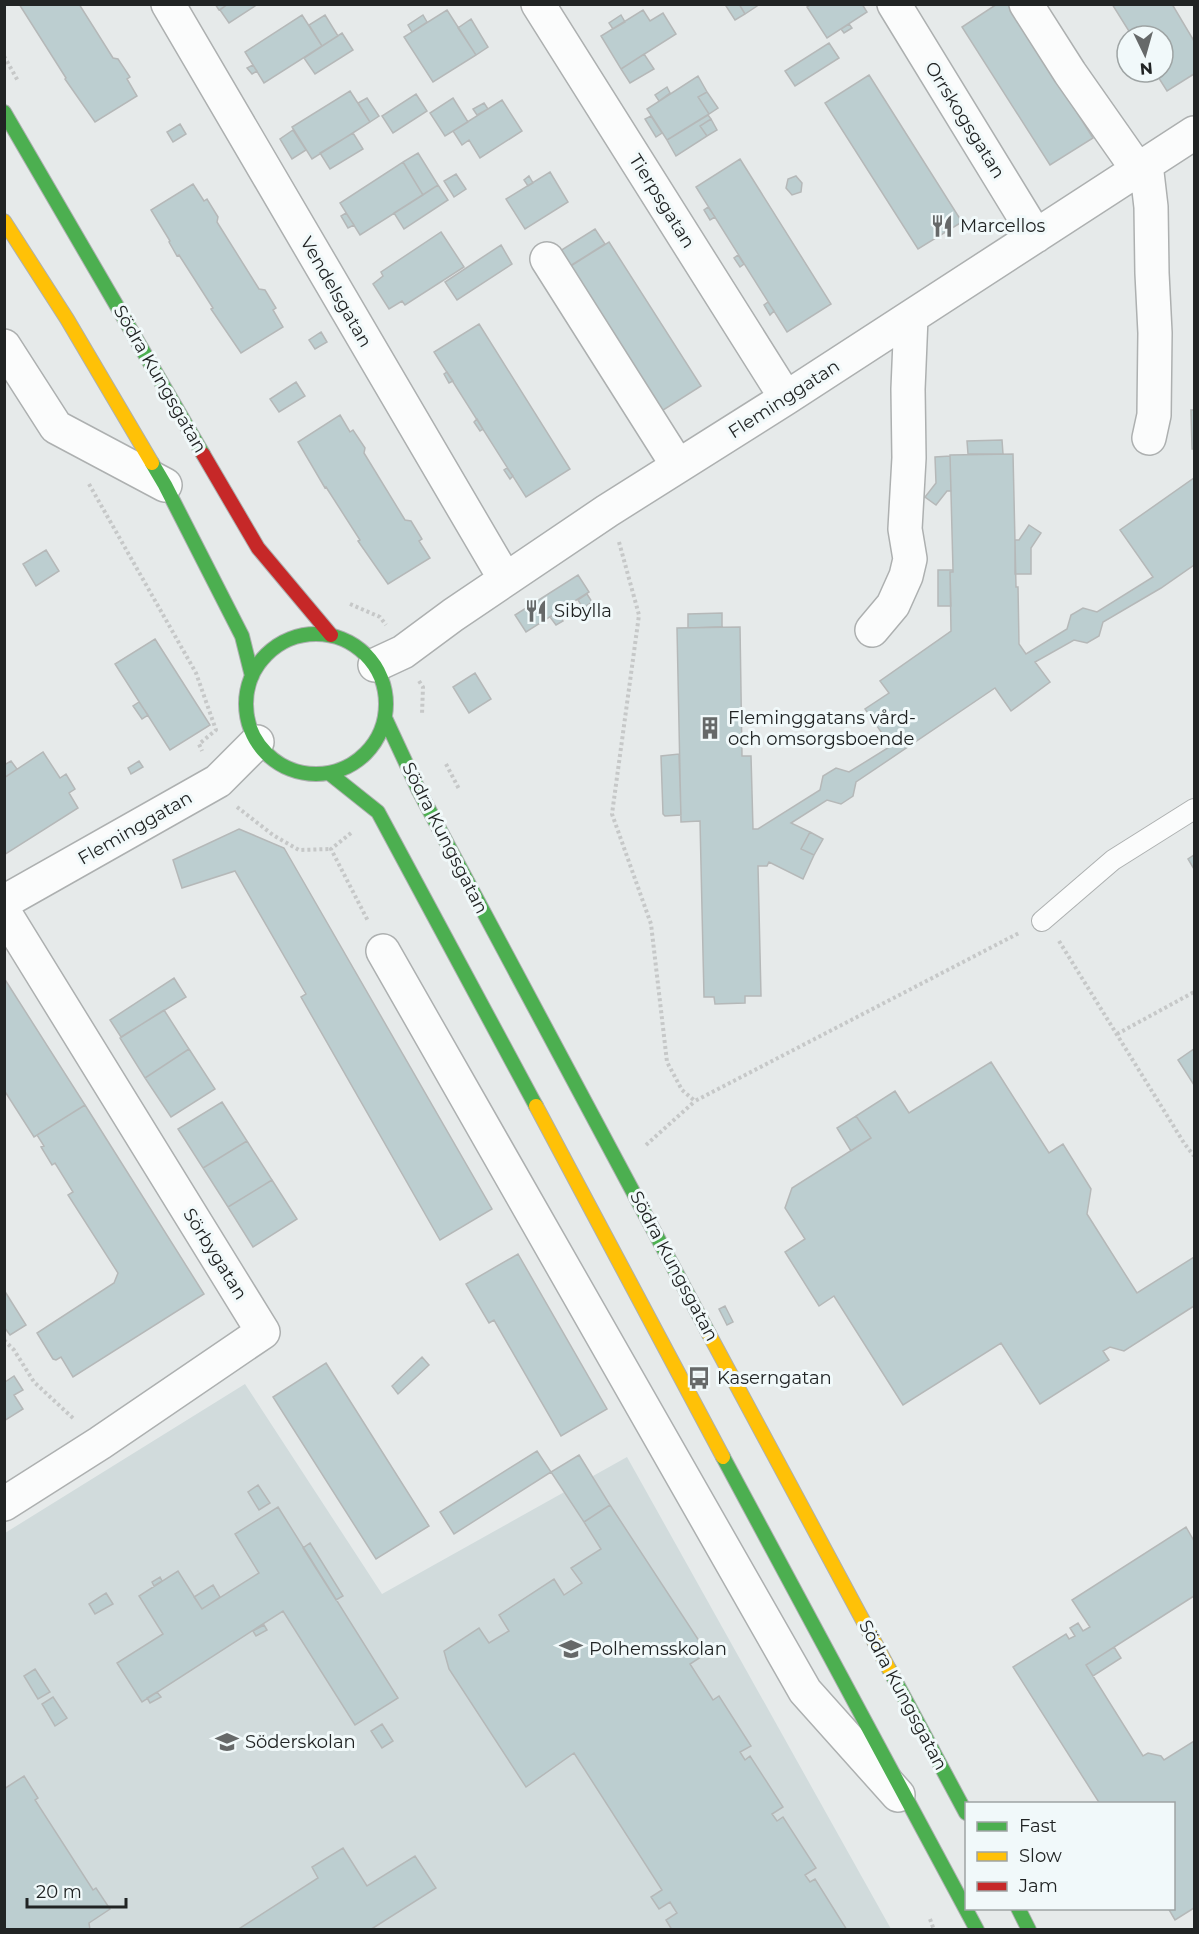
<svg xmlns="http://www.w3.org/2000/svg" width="1199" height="1934" viewBox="0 0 1199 1934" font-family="Montserrat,sans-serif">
<rect width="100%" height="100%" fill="#e6eaea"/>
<path fill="#d1dbdc" d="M245 1384 382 1594 627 1457 891 1929 5 1930V1533Z"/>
<path fill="#bcced0" stroke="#b5b8b8" stroke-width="1.5" d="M19 4H79L113 58 118 59 130 77 127 79 137 96 95 122 65 79 66 78Z
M215 4H228L219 10Z
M228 4H258L229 23 220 10Z
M729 4H739L745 14 735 20 726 6Z
M739 4H760L745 14Z
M812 4H862L867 12 827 38 807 7Z
M997 4H1009L1093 138 1050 165 962 27Z
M1112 4H1172L1194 41V74L1167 91 1155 72H1163V36H1132Z
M447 10 476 55 433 82 404 37Z
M643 10 650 21 663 13 676 34 621 69 601 36Z
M302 15 322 46 264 83 245 52Z
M325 15 338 36 322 46 309 25Z
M423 15 427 22 412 32 408 25Z
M621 15 625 22 613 29 609 23Z
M471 19 488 47 476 55 458 28Z
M849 24 852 28 844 33 841 29Z
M342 33 353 50 315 74 304 58Z
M829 43 839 58 795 86 785 71Z
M644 54 654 69 630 83 621 69Z
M253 65 257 71 252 74 247 68Z
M869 75 962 222 918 249 825 103Z
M698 76 707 92 698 97 709 114 667 140 647 109Z
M667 87 670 93 659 101 655 95Z
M350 91 370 122 312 159 292 127Z
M707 92 718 108 709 114 698 97Z
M416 94 427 111 393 133 382 116Z
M367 98 379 116 370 122 358 103Z
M453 98 468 122 445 136 430 113Z
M502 100 522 131 480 158 469 140 462 145 453 131Z
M484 103 488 109 477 115 473 109Z
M708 115 711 119 700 126 707 136 676 156 667 140Z
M651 116 662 133 656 137 645 119Z
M711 119 717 130 707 136 700 126Z
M180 124 186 134 173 142 167 132Z
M293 130 306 150 292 159 280 139Z
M353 133 363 149 330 169 320 153Z
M418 153 438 185 423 195 403 162Z
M740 159 831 304 787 332 696 187Z
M403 162 423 195 360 235 340 203Z
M550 172 568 202 525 229 506 199Z
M456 174 466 189 454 197 444 181Z
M529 176 533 183 528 186 524 180Z
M796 176 802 183 801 192 792 195 786 188 788 179Z
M193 184 204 201 207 199 218 217 217 222 259 289 265 290 276 308 273 310 283 327 241 353 211 309 213 308 179 255 177 256 169 242 170 241 151 210Z
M438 185 448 200 404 229 394 213Z
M708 207 715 217 710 220 704 210Z
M346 213 354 225 348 228 341 216Z
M595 229 605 244 570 266 560 251Z
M441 232 464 267 405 305 402 301 389 309 373 284 383 276 381 272Z
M609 242 701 386 657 414 566 269Z
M501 245 512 264 457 300 445 282Z
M738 255 744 264 740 267 734 258Z
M768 302 774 311 770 315 764 305Z
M479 324 570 469 526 497 434 352Z
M321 332 327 342 315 349 309 340Z
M447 372 453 381 449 383 444 374Z
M296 382 305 396 279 412 270 399Z
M1191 410H1194V449H1192Z
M340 415 350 432 353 430 365 448 364 453 405 520 411 521 422 539 419 541 430 558 388 584 358 541 360 540 326 487 325 488 298 442Z
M477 419 483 429 480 431 474 422Z
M1002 440 1003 454H968L967 441Z
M1013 454 1016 587H1018L1019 644 1026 654 1067 629 1071 615 1083 608 1097 612 1153 577 1120 530 1194 478V565L1161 588 1103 622 1099 636 1087 643 1074 640 1035 662 1050 682 1011 711 995 688 856 782 853 796 841 804 827 800 791 823 810 832 801 849 814 855 803 879 769 862 767 866H758L761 996H745V1003L715 1004 714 997H704L700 821 681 822 677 628 740 627 742 756H751L753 829H758L820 790 823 776 836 768 849 772 891 746 865 709 889 693 880 681 951 631 950 572H953V570L950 455Z
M950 456 951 491H947L936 505 925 497 936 483 935 457Z
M507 468 513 476 510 479 504 470Z
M1029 525 1041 533 1031 548V574H1015V540H1019Z
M46 550 59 571 36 586 23 564Z
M938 570H953V572H950L951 606H938Z
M578 575 589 592 526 632 515 615Z
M587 594 592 602 583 608 578 600Z
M558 613 563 621 556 625 550 617Z
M722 613V627L688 628V614Z
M155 639 210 725 170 750 115 664Z
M475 673 491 699 469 713 453 687Z
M139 702 148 715 142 719 133 706Z
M43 752 60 778 66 774 75 789 69 793 78 808 4 855V778Z
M679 754 681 815 665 816 663 814 661 756Z
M11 761 17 769 4 778V765Z
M139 761 143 767 131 774 128 768Z
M239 829 284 848 492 1209 440 1240 301 997 306 994 235 871 182 888 173 860Z
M810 832 823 839 814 855 801 849Z
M1194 855V869L1188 859Z
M4 978 85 1105 34 1137 4 1090Z
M174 978 186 997 121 1037 110 1020Z
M164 1010 189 1049 145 1078 120 1038Z
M189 1049 215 1089 171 1117 145 1078Z
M1194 1049V1085L1178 1060Z
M991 1062 1049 1153 1063 1144 1091 1189 1087 1214 1137 1293 1194 1257V1306L1124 1351 1110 1347 1103 1351 1109 1360 1040 1404 1001 1343 903 1405 834 1296 819 1306 785 1252 805 1239 785 1208 792 1188 871 1138 856 1116 895 1091 909 1113Z
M222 1102 247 1141 203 1168 178 1129Z
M85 1105 204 1294 73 1377 61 1357 56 1360 53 1359 37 1333 114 1283 118 1273 68 1195 73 1192 55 1163 52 1165 41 1147 44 1146 37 1135Z
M856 1116 871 1138 851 1151 837 1128Z
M247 1141 272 1180 228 1207 203 1168Z
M272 1180 297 1219 253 1247 228 1207Z
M518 1254 607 1409 561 1436 494 1320 489 1323 466 1284Z
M4 1290 26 1325 10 1335 4 1327Z
M725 1306 733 1322 727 1325 719 1309Z
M422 1357 429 1365 398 1394 392 1386Z
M326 1363 429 1526 376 1559 273 1397Z
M14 1376 23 1390 14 1395 23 1409 4 1421V1380L5 1382Z
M537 1451 551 1472 454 1534 440 1512Z
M579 1455 610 1505 584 1522 551 1472Z
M258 1485 270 1503 259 1510 248 1492Z
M610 1505 707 1653 690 1664 713 1700 719 1696 751 1746 740 1752 745 1760 750 1756 783 1807 772 1814 777 1821 783 1817 816 1868 805 1875 810 1882 815 1879 847 1930H672L666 1920 677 1913 670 1902 659 1909 651 1897 662 1890 574 1753 526 1787 449 1669 444 1651 479 1628 489 1643 509 1631 499 1615 554 1579 564 1595 582 1583 571 1568 601 1549 584 1522Z
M278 1507 398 1698 355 1725 283 1611 142 1702 117 1663 163 1634 139 1596 178 1571 202 1609 259 1573 235 1534Z
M1186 1527 1194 1541V1596L1086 1665 1143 1756 1148 1753 1161 1756 1164 1760 1194 1741V1908L1175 1920 1168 1908H1174V1804H1100L1013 1667 1066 1634 1069 1639 1075 1636 1070 1628 1078 1623 1083 1631 1090 1627 1072 1600Z
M310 1543 343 1596 336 1600 303 1548Z
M160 1577 162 1581 154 1586 152 1582Z
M213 1585 220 1597 202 1609 194 1597Z
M106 1593 113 1604 95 1614 89 1604Z
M264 1625 267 1630 256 1636 253 1631Z
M1114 1647 1121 1658 1093 1676 1086 1665Z
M35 1669 50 1692 38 1699 24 1676Z
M157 1692 161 1697 150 1703 147 1698Z
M53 1697 67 1718 55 1726 42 1704Z
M382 1724 393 1741 382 1748 371 1731Z
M24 1776 38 1798 35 1800 93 1890 96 1888 110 1909 89 1923 90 1930H4V1789Z
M343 1848 367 1886 415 1856 436 1888 370 1930H237L318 1878 312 1867Z"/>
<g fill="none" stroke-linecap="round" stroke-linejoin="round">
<g stroke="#adb0b0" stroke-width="22">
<path id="lane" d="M1042 921 1113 860 1194 809"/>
</g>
<g stroke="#adb0b0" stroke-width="36">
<path id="street" d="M168 4 505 579
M538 4 786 398
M894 4 1036 236
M1026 4 1070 73 1138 170
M1146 164 1151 207 1152 273 1155 333 1154 415 1149 438
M547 259 678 466
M4 346 56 427 165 485
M872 630 893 605 906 576 910 559 905 529 909 458 908 389 911 317
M375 665 403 652 453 615 607 511 786 398 1194 133
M4 902 218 781 257 742
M4 912 263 1332 100 1443 4 1504
M383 951 805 1691 898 1795"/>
</g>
<g stroke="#adb0b0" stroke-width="16">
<path id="fast" d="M4 112 203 454
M152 463 165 485 242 636 252 676
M246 704a70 70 0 1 1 140 0a70 70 0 1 1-140 0Z
M385 718 419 791 709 1334
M329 773 378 812 536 1106
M723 1457 977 1930
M889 1669 966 1813
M1018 1908 1029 1930"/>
</g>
<g stroke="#adb0b0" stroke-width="16">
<path id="slow" d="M4 221 67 319 152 463
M536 1106 723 1457
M709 1334 889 1669"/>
</g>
<g stroke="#adb0b0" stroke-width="16">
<path id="jam" d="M203 454 258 548 331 635"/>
</g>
<path stroke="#c6c8c8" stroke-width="4" stroke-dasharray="3 3" stroke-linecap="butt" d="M4 56 18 81
M89 484 196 673 216 730 199 744 202 751
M619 542 639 615 612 814 651 924 667 1062 682 1090 695 1101 1019 933
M350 604 380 617 386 625
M419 681 423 687 422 714
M446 764 459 789
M237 807 273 835 299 850 331 849
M351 833 331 849 368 921
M1059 941 1184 1143 1194 1156
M1117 1034 1194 992
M646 1145 695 1101
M4 1340 14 1350 34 1382 75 1420
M930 1919 934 1930"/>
<use href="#lane" stroke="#fbfcfc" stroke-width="20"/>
<use href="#street" stroke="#fbfcfc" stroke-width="33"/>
<use href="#fast" stroke="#4caf50" stroke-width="14"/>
<use href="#slow" stroke="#ffc107" stroke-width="14"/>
<use href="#jam" stroke="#c62828" stroke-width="14"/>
</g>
<defs>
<g id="restaurant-bare" transform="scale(1.8)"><path d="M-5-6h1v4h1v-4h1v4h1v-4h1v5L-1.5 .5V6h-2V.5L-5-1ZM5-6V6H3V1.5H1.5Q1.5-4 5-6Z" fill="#666969" stroke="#f1f9fa" stroke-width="2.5" paint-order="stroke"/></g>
<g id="building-bare" transform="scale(1.8)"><path d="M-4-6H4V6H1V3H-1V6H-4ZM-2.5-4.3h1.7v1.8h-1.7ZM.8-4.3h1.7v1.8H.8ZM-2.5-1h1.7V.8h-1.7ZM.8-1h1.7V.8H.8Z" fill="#666969" stroke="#f1f9fa" stroke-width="2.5" paint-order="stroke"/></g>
<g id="bus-bare" transform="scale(1.8)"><path d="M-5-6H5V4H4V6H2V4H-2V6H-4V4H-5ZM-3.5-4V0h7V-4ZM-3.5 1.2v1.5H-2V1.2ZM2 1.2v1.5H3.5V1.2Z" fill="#666969" stroke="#f1f9fa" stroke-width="2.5" paint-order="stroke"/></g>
<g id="school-bare" transform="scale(1.8)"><path d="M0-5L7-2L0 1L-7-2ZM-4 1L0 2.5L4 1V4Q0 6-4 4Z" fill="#666969" stroke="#f1f9fa" stroke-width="2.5" paint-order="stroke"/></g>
</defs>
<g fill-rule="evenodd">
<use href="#restaurant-bare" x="942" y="226"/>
<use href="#restaurant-bare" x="536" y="611"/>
<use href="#building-bare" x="710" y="728"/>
<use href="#bus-bare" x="699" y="1378"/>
<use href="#school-bare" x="571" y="1649"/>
<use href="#school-bare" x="227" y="1742"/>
</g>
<g text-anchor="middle" stroke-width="6" stroke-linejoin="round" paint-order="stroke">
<g font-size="18" fill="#212424" stroke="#f1f9fa">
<text transform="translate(965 120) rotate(58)" y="6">Orrskogsgatan</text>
<text transform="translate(662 201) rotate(58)" y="6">Tierpsgatan</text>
<text transform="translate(336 292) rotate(60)" y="6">Vendelsgatan</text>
<text transform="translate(160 379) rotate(60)" y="6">Södra Kungsgatan</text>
<text transform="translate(784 399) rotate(-33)" y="6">Fleminggatan</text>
<text transform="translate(135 828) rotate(-30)" y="6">Fleminggatan</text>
<text transform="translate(445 838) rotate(63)" y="6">Södra Kungsgatan</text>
<text transform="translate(215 1254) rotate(58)" y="6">Sörbygatan</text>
<text transform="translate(674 1266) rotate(62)" y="6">Södra Kungsgatan</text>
<text transform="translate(903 1695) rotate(62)" y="6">Södra Kungsgatan</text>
</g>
<g font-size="18" fill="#212424" stroke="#f1f9fa" text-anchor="start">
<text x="960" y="232">Marcellos</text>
<text x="554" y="617">Sibylla</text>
<text x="728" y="724">Fleminggatans vård-<tspan x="728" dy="21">och omsorgsboende</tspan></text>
<text x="717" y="1384">Kaserngatan</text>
<text x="589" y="1655">Polhemsskolan</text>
<text x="245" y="1748">Söderskolan</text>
</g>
</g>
<rect width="1199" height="1934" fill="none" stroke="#212424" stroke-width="12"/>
<rect x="965" y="1802" width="210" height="108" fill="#f1f9fa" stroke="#9ea4a4" stroke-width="1.5"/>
<rect x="977" y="1822" width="30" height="9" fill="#4caf50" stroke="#9ea4a4" stroke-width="1.5"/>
<text x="1019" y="1832" font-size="18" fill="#212424">Fast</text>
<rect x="977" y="1852" width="30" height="9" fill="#ffc107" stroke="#9ea4a4" stroke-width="1.5"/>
<text x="1019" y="1862" font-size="18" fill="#212424">Slow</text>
<rect x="977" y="1882" width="30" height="9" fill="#c62828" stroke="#9ea4a4" stroke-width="1.5"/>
<text x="1019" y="1892" font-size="18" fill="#212424">Jam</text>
<g transform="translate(1145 54) rotate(175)"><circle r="28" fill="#f1f9fa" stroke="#9ea4a4" stroke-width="1.5"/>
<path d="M0-4.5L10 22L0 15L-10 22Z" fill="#666969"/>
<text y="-9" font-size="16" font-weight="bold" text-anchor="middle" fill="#212424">N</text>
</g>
<path d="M27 1898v9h99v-9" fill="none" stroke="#212424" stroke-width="3"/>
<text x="36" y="1898" font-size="18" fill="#212424" stroke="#f1f9fa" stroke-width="4.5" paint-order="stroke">20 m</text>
</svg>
